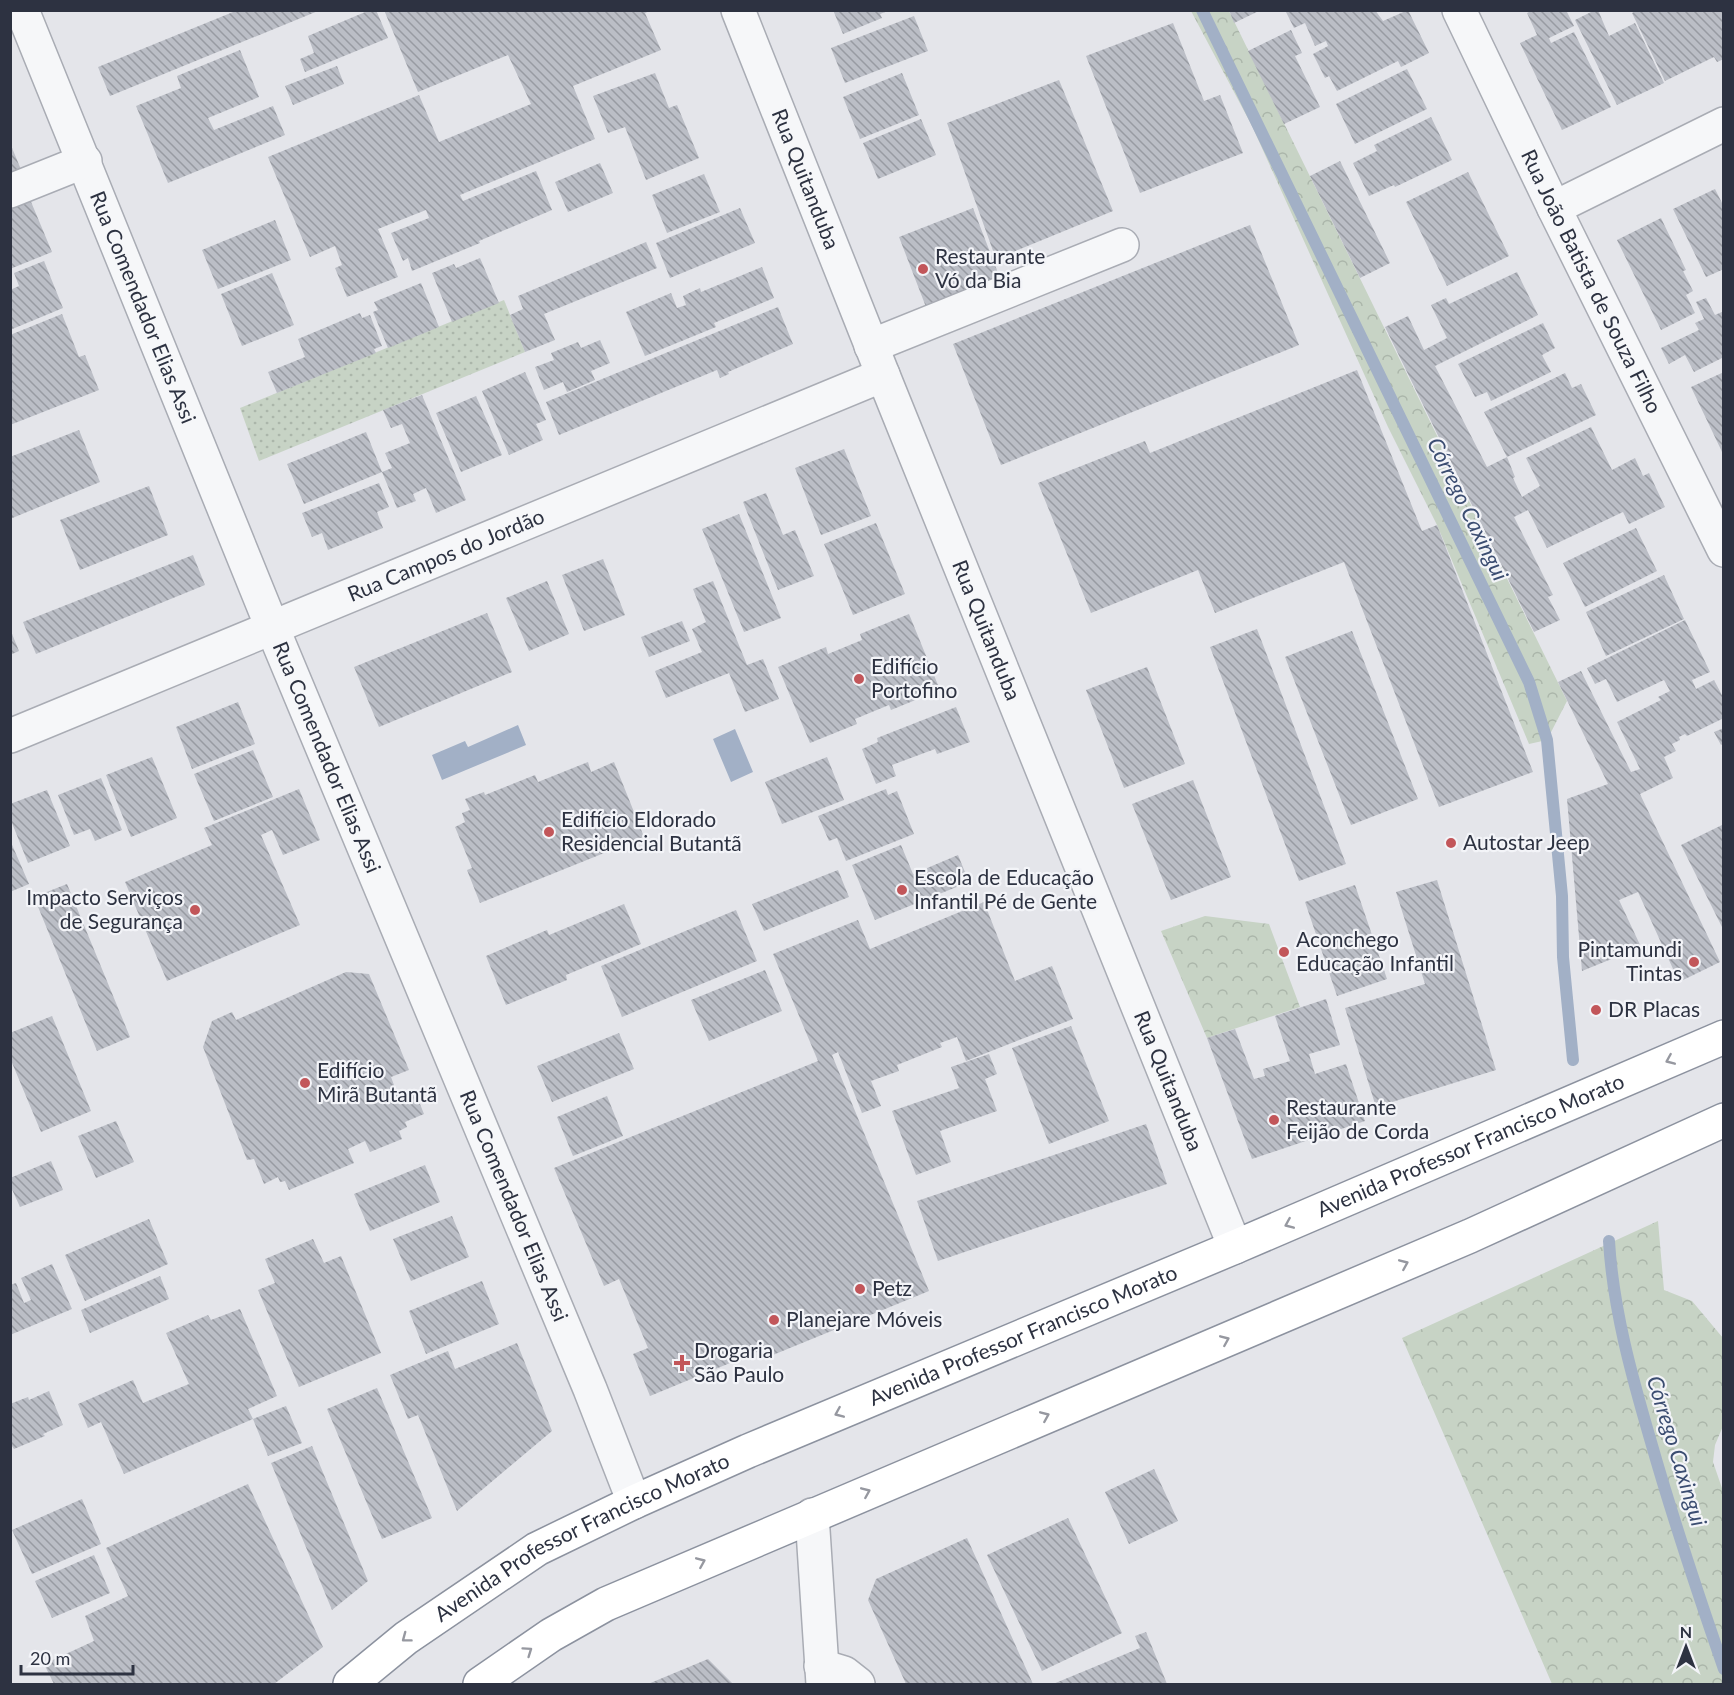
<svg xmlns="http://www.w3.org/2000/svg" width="1734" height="1695" viewBox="0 0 1734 1695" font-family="Lato,sans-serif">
<defs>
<pattern id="grass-dots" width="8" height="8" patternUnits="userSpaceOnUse" patternTransform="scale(1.5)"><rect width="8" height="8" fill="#c7d3c5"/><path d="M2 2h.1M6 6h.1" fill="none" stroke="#abb6aa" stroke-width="1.8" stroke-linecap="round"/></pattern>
<pattern id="forest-crowns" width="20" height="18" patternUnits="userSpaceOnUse" patternTransform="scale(1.5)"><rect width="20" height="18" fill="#c7d3c5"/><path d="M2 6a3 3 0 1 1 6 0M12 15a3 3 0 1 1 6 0" fill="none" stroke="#abb6aa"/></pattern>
<pattern id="building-back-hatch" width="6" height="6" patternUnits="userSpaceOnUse" patternTransform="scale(1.5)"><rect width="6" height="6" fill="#bbbec6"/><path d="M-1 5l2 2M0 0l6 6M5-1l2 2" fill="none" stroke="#989ba2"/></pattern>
</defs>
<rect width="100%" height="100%" fill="#e4e5ea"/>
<path fill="url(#grass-dots)" d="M504 300 525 352 259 461 240 408Z"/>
<path fill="url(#forest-crowns)" d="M1191 11H1229L1567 701 1547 740 1529 744 1437 525 1388 427 1252 126Z
M1205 916 1269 924 1300 1007 1207 1038 1161 931Z
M1658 1221 1664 1290 1692 1301 1723 1338V1426L1715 1445 1713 1462 1724 1494 1723 1684H1552L1402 1338Z"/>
<path fill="#a2b0c6" d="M518 725 526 745 442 780 432 755 465 741 468 747Z
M735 729 753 772 731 782 713 739Z"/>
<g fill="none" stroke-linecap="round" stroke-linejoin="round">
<path stroke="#a2b0c6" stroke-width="12" d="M1202 10 1529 682 1547 740 1562 896 1563 957 1573 1060
M1609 1241C1613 1309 1632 1377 1651 1442 1673 1519 1698 1594 1724 1669"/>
</g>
<path fill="url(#building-back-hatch)" d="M238 10 318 11 110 96 98 67Z
M370 10H376L388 38 305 72 300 59 314 53 308 36Z
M384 10H652L645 13 661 50 573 86 595 139 460 195 463 201 536 171 552 210 479 241 480 243 412 271 408 258 403 261 391 233 429 218 426 210 378 229 398 277 347 297 335 268 342 265 335 246 310 257 268 157 419 95 439 142 531 104 508 55 418 92Z
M833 10H888V11L880 14 882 18 843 34Z
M1229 10H1261L1234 23Z
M1285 10H1375L1383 21 1408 10 1429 53 1401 67 1398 61 1337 91 1329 76 1325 78 1313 54 1328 46 1326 41 1315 46 1305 23 1294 28Z
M1533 10H1566L1574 26 1549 38 1551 43 1574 32 1611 107 1562 130 1520 43 1537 35 1527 13Z
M1595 10H1598L1609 36 1635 23 1664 83 1617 105 1575 20Z
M1638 10H1724V59L1717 62 1714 57 1665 81 1632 13Z
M914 16 928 51 845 83 831 48Z
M1173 23 1204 101 1220 95 1243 153 1140 193 1086 56Z
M1291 30 1302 53 1295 56 1320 107 1284 124 1248 51Z
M240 50 259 97 208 118 214 130 273 106 285 135 168 183 136 106 181 88 177 76Z
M337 66 344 84 293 105 285 86Z
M1407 69 1427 109 1355 144 1336 104Z
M655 73 669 108 677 105 699 158 646 180 625 127 608 133 593 96Z
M902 73 919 115 860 139 843 97Z
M1059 80 1113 211 996 259 947 123Z
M1431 117 1452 160 1395 187 1394 185 1369 196 1353 163 1377 151 1374 145Z
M921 119 936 155 878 179 863 143Z
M10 143 22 172 10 177Z
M1340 161 1390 263 1360 278 1310 176Z
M600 163 613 193 568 212 555 182Z
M1468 172 1509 256 1447 286 1406 202Z
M704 174 720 212 667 233 652 195Z
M1715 189 1724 207V269L1706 277 1673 209Z
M29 197 52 252 10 269V205Z
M740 208 755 243 670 278 656 243Z
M973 208 1000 278 926 307 899 237Z
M1661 218 1686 270 1683 271 1693 291 1686 295 1695 313 1661 330 1617 240Z
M275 220 291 260 218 289 202 250Z
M1250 225 1299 345 1001 465 953 344Z
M646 242 657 268 544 314 555 340 525 352 510 315 523 309 518 296Z
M480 258 499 303 452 322 432 273 454 264 456 268Z
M44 261 63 308 10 330V290L19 286 14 273Z
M762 267 774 298 714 323 716 327 645 356 626 312 671 293 677 308 686 305 683 296 700 288 701 292Z
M1517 272 1538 315 1435 366 1487 467 1507 457 1515 477 1513 478 1522 497 1540 486 1526 458 1591 427 1612 470 1635 458 1643 476 1649 473 1665 507 1629 524 1623 512 1547 548 1528 510 1514 517 1553 595 1548 597 1560 620 1534 632 1385 327 1408 316 1424 350 1447 338 1431 305 1446 298 1449 304Z
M272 273 294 325 242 346 221 294Z
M421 283 439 327 388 348 373 312 378 310 374 302Z
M1706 298 1715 315 1724 311V357L1694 372 1685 355 1669 364 1661 348 1699 330 1695 323 1704 319 1696 302Z
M778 307 793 344 728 372 729 374 720 378 717 370 559 435 546 402Z
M360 313 362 318 370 315 382 346 374 349 376 353 277 393 268 372 305 357 298 339Z
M62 314 79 357 85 355 99 390 10 425V335Z
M1543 323 1555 348 1542 355 1551 372 1491 401 1487 392 1475 397 1458 364Z
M600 340 610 363 591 371 595 380 567 392 563 382 544 390 535 367 554 360 551 353 578 342 581 348Z
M1357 370 1422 531 1437 525 1533 772 1439 807 1344 562 1215 613 1198 570 1091 613 1038 483 1145 441 1150 453Z
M525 372 546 420 536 424 543 440 509 455 482 391Z
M1724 372V456L1691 387Z
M1565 373 1572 388 1581 384 1596 415 1507 457 1484 412Z
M422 395 466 500 436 513 426 488 413 494 416 501 397 508 382 472 392 468 385 453 410 443 402 424 391 428 383 410Z
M476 396 502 455 461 472 436 413Z
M79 430 100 482 10 519V457Z
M366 432 382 472 304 504 287 464Z
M844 449 871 516 821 535 795 468Z
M379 483 389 507 377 512 383 528 328 550 322 533 312 537 302 513Z
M149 486 168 535 80 570 60 520Z
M766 493 783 535 795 530 814 576 778 590 743 502Z
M739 514 781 618 744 632 702 529Z
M876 523 905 594 853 615 824 544Z
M1636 528 1657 571 1585 607 1563 563Z
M193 555 205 585 36 654 23 622Z
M603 559 625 615 584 631 562 575Z
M1664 575 1684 619 1606 656 1586 612Z
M547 581 569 634 529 651 506 598Z
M713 581 747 665 763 659 779 699 745 712 729 673 666 698 655 671 702 652 692 629 706 622 693 589Z
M487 613 512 672 379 727 354 667Z
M909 614 940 690 891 710 889 705 855 719 857 724 810 743 778 667 826 647 828 654 862 640 860 634Z
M1685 620 1710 672 1692 680 1696 689 1714 680 1724 699V718L1687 736 1685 734 1679 737 1680 740 1672 744 1676 751 1664 757 1673 778 1640 794 1720 962 1679 982 1638 892 1619 900 1641 947 1582 971 1567 799 1608 784 1558 682 1581 671 1631 772 1640 769 1617 722 1661 700 1658 697 1670 691 1664 680 1617 702 1606 679 1595 684 1587 668Z
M682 621 690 641 649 657 641 637Z
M10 629 19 651 10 655Z
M1257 629 1346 864 1299 881 1210 647Z
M1352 631 1418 799 1351 825 1285 657Z
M1147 667 1185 764 1124 788 1086 690Z
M238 702 255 744 192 769 176 727Z
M956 707 970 742 937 754 935 749 892 765 896 776 876 784 862 749 878 742 877 738Z
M1724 728V743L1721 745 1714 732Z
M253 750 273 797 214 821 194 774Z
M152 757 177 818 131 837 106 775Z
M827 757 844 800 782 824 765 782Z
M588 762 591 772 614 762 644 837 480 903 467 870 472 868 455 827 465 822 462 813 470 810 465 799 484 792 485 795 535 775 538 782Z
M101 778 122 830 95 841 90 829 74 835 58 795Z
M1193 780 1231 877 1171 900 1132 804Z
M299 789 320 840 283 855 272 830 261 835 300 925 167 981 125 882 212 845 204 828Z
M886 789 888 795 897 791 914 834 846 861 837 838 829 841 818 816Z
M47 790 70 846 28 863 10 818V804Z
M1722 825 1724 829V931L1681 845Z
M10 840 29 884 10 892Z
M901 845 913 874 958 855 969 882 875 920 852 865Z
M838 870 849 897 764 931 752 904Z
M1437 880 1496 1070 1376 1107 1345 1008 1425 984 1396 892Z
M67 884 130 1037 97 1051 34 897Z
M1355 885 1387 979 1337 996 1305 902Z
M984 902 1015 981 1052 966 1073 1019 966 1061 957 1037 940 1043 942 1047 897 1065 899 1071 871 1081 881 1106 862 1113 838 1052 832 1055 929 1291 768 1357 764 1349 650 1396 633 1354 648 1348 619 1279 604 1286 554 1168 818 1061 773 954 858 920 870 949Z
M624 904 641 944 566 975 567 980 506 1005 486 956 547 930 549 935Z
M736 910 757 961 622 1017 601 966Z
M765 970 782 1011 709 1041 691 1000Z
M346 972 369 974 409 1070 391 1077 398 1096 414 1089 424 1114 405 1122 407 1127 399 1131 402 1139 370 1152 365 1141 348 1149 354 1163 289 1190 285 1181 280 1182 278 1177 264 1184 254 1159 247 1160 203 1047 212 1021 232 1012 236 1020Z
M1326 999 1340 1045 1309 1054 1315 1074 1346 1064 1365 1121 1252 1159 1207 1038 1235 1029 1254 1079 1265 1076 1263 1069 1290 1061 1275 1016Z
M52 1016 91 1111 41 1132 10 1058V1033Z
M1071 1026 1109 1121 1049 1144 1012 1048Z
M619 1033 634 1069 552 1102 537 1066Z
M989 1054 997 1074 985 1079 997 1111 940 1131 951 1162 916 1175 892 1111 959 1088 951 1067Z
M607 1096 623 1136 573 1156 557 1117Z
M116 1121 134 1162 96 1178 78 1136Z
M1146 1124 1167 1184 938 1261 917 1201Z
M51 1161 63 1190 20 1207 10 1185V1178Z
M425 1165 440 1202 370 1231 354 1194Z
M452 1216 469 1257 411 1281 393 1239Z
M149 1219 168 1264 85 1301 65 1255Z
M313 1239 324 1263 341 1256 381 1353 299 1387 258 1290 275 1283 265 1259Z
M52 1264 72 1309 10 1335V1285L16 1283 24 1303 31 1300 21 1278Z
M160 1276 169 1299 90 1333 81 1310Z
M482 1281 499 1324 426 1354 409 1311Z
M240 1309 277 1396 248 1409 253 1419 286 1406 302 1443 268 1456 253 1419 124 1474 101 1422 88 1428 78 1404 133 1380 143 1403 189 1384 166 1333 208 1315 211 1320Z
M517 1343 552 1431 457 1511 418 1415 408 1419 390 1375 448 1351 455 1369Z
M377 1388 432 1518 382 1539 327 1409Z
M49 1391 63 1425 43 1434 45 1436 14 1449 10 1443V1404L28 1397 29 1400Z
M312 1446 368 1581 332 1610 271 1463Z
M1154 1469 1178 1521 1129 1544 1105 1492Z
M248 1484 323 1647 274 1684H54L44 1664 94 1641 85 1616 128 1596 106 1548Z
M82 1499 101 1544 32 1574 12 1530Z
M1068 1518 1122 1633 1042 1671 987 1555Z
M967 1538 1033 1684H906L868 1600 876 1579Z
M94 1555 110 1593 52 1618 35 1581Z
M1146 1632 1167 1684H1053L1140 1648 1135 1636Z
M708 1659 733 1684H648Z"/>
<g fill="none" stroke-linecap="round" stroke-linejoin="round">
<g stroke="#a9acb4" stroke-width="36">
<g id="minor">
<path id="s1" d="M22 10 272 627 590 1389 634 1502"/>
<path id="s2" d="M738 10 883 375 1235 1247"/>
<path id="s3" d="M1459 10 1554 208 1724 550"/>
<path d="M10 191 85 161"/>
<path d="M1554 208 1724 124"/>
<path d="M871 346 1122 245"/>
<path id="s4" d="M10 736 883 375"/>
<path d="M812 1515 823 1684"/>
<path d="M821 1666 844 1673 858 1684"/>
</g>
</g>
<g stroke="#8c929f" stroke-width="36">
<g id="highway">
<path id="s5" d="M350 1684 406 1638 537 1549 634 1502 748 1451 1235 1247 1724 1037"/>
<path d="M480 1684 551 1635 606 1604 1470 1236 1724 1120"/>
</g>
</g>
<use href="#minor" stroke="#f6f7f9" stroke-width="33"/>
<use href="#highway" stroke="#fff" stroke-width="33"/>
</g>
<defs><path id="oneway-chevron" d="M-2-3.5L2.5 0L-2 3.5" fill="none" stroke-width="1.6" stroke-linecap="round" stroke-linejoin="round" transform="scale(1.5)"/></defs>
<g stroke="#9698a0">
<use href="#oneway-chevron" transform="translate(1670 1060) rotate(157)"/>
<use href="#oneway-chevron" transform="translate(1289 1224) rotate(157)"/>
<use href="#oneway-chevron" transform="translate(1404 1264) rotate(-23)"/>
<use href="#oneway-chevron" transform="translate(1225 1340) rotate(-23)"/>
<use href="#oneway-chevron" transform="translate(839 1413) rotate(157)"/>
<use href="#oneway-chevron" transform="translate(1045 1416) rotate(-23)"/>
<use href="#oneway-chevron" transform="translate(866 1492) rotate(-23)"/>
<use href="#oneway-chevron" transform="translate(701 1562) rotate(-23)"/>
<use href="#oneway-chevron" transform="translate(406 1638) rotate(143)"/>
<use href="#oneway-chevron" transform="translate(528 1651) rotate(-35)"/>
</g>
<g fill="#c2565a" stroke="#f3f4f8" stroke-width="2">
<circle cx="923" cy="269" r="6"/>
<circle cx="859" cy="679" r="6"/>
<circle cx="549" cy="832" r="6"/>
<circle cx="1451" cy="843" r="6"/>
<circle cx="902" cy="890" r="6"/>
<circle cx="195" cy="910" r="6"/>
<circle cx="1284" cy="952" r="6"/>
<circle cx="1694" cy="962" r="6"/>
<circle cx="1596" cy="1010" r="6"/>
<circle cx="305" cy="1083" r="6"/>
<circle cx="1274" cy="1120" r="6"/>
<circle cx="860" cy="1289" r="6"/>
<circle cx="774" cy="1320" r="6"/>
<path d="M679 1354h6v6h6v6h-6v6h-6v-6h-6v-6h6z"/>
</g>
<g text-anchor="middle" stroke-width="4.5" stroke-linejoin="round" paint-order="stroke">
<g font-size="21" fill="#2d3241" stroke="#f3f4f8">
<text dy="7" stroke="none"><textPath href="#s2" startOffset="182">Rua Quitanduba</textPath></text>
<text dy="7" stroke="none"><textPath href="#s3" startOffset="302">Rua João Batista de Souza Filho</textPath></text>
<text dy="7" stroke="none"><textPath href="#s1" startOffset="321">Rua Comendador Elias Assi</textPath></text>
<text dy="7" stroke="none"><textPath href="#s4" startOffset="472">Rua Campos do Jordão</textPath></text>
<text dy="7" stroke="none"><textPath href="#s2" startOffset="668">Rua Quitanduba</textPath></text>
<text dy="7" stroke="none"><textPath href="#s1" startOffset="807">Rua Comendador Elias Assi</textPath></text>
<text dy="7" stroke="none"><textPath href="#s2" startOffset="1154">Rua Quitanduba</textPath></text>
<text dy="7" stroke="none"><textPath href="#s5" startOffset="1248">Avenida Professor Francisco Morato</textPath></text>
<text dy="7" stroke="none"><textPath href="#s1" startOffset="1293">Rua Comendador Elias Assi</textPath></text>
<text dy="7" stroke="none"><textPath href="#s5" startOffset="762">Avenida Professor Francisco Morato</textPath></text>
<text dy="7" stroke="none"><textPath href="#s5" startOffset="276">Avenida Professor Francisco Morato</textPath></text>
</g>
<g font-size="21" fill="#2d3241" stroke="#f3f4f8" text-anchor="start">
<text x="935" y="264">Restaurante<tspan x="935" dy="24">Vó da Bia</tspan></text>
<text x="871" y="674">Edifício<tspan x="871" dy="24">Portofino</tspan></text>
<text x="561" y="827">Edifício Eldorado<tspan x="561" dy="24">Residencial Butantã</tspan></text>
<text x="1463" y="850">Autostar Jeep</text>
<text x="914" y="885">Escola de Educação<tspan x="914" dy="24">Infantil Pé de Gente</tspan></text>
<text x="183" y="905" text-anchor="end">Impacto Serviços<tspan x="183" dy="24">de Segurança</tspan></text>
<text x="1296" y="947">Aconchego<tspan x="1296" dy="24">Educação Infantil</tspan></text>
<text x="1682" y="957" text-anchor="end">Pintamundi<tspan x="1682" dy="24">Tintas</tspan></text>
<text x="1608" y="1017">DR Placas</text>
<text x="317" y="1078">Edifício<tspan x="317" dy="24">Mirã Butantã</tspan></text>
<text x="1286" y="1115">Restaurante<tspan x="1286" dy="24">Feijão de Corda</tspan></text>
<text x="872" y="1296">Petz</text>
<text x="786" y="1327">Planejare Móveis</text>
<text x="694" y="1358">Drogaria<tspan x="694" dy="24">São Paulo</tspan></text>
</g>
<g font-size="22" font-style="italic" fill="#3b4d71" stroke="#f3f4f8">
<text transform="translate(1468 509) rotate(64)" y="8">Córrego Caxingui</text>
<text transform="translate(1677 1451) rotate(73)" y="8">Córrego Caxingui</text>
</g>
</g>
<rect width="1734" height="1695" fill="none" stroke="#2d3241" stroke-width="24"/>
<g transform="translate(1686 1647)" stroke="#f3f4f8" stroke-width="4.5" paint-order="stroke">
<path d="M0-4.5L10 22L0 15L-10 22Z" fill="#2d3241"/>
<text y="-9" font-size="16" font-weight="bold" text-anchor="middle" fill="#2d3241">N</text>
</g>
<path d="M21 1665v9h112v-9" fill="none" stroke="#2d3241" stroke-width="3"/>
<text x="30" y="1665" font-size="18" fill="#2d3241" stroke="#f3f4f8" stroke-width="4.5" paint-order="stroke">20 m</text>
</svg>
